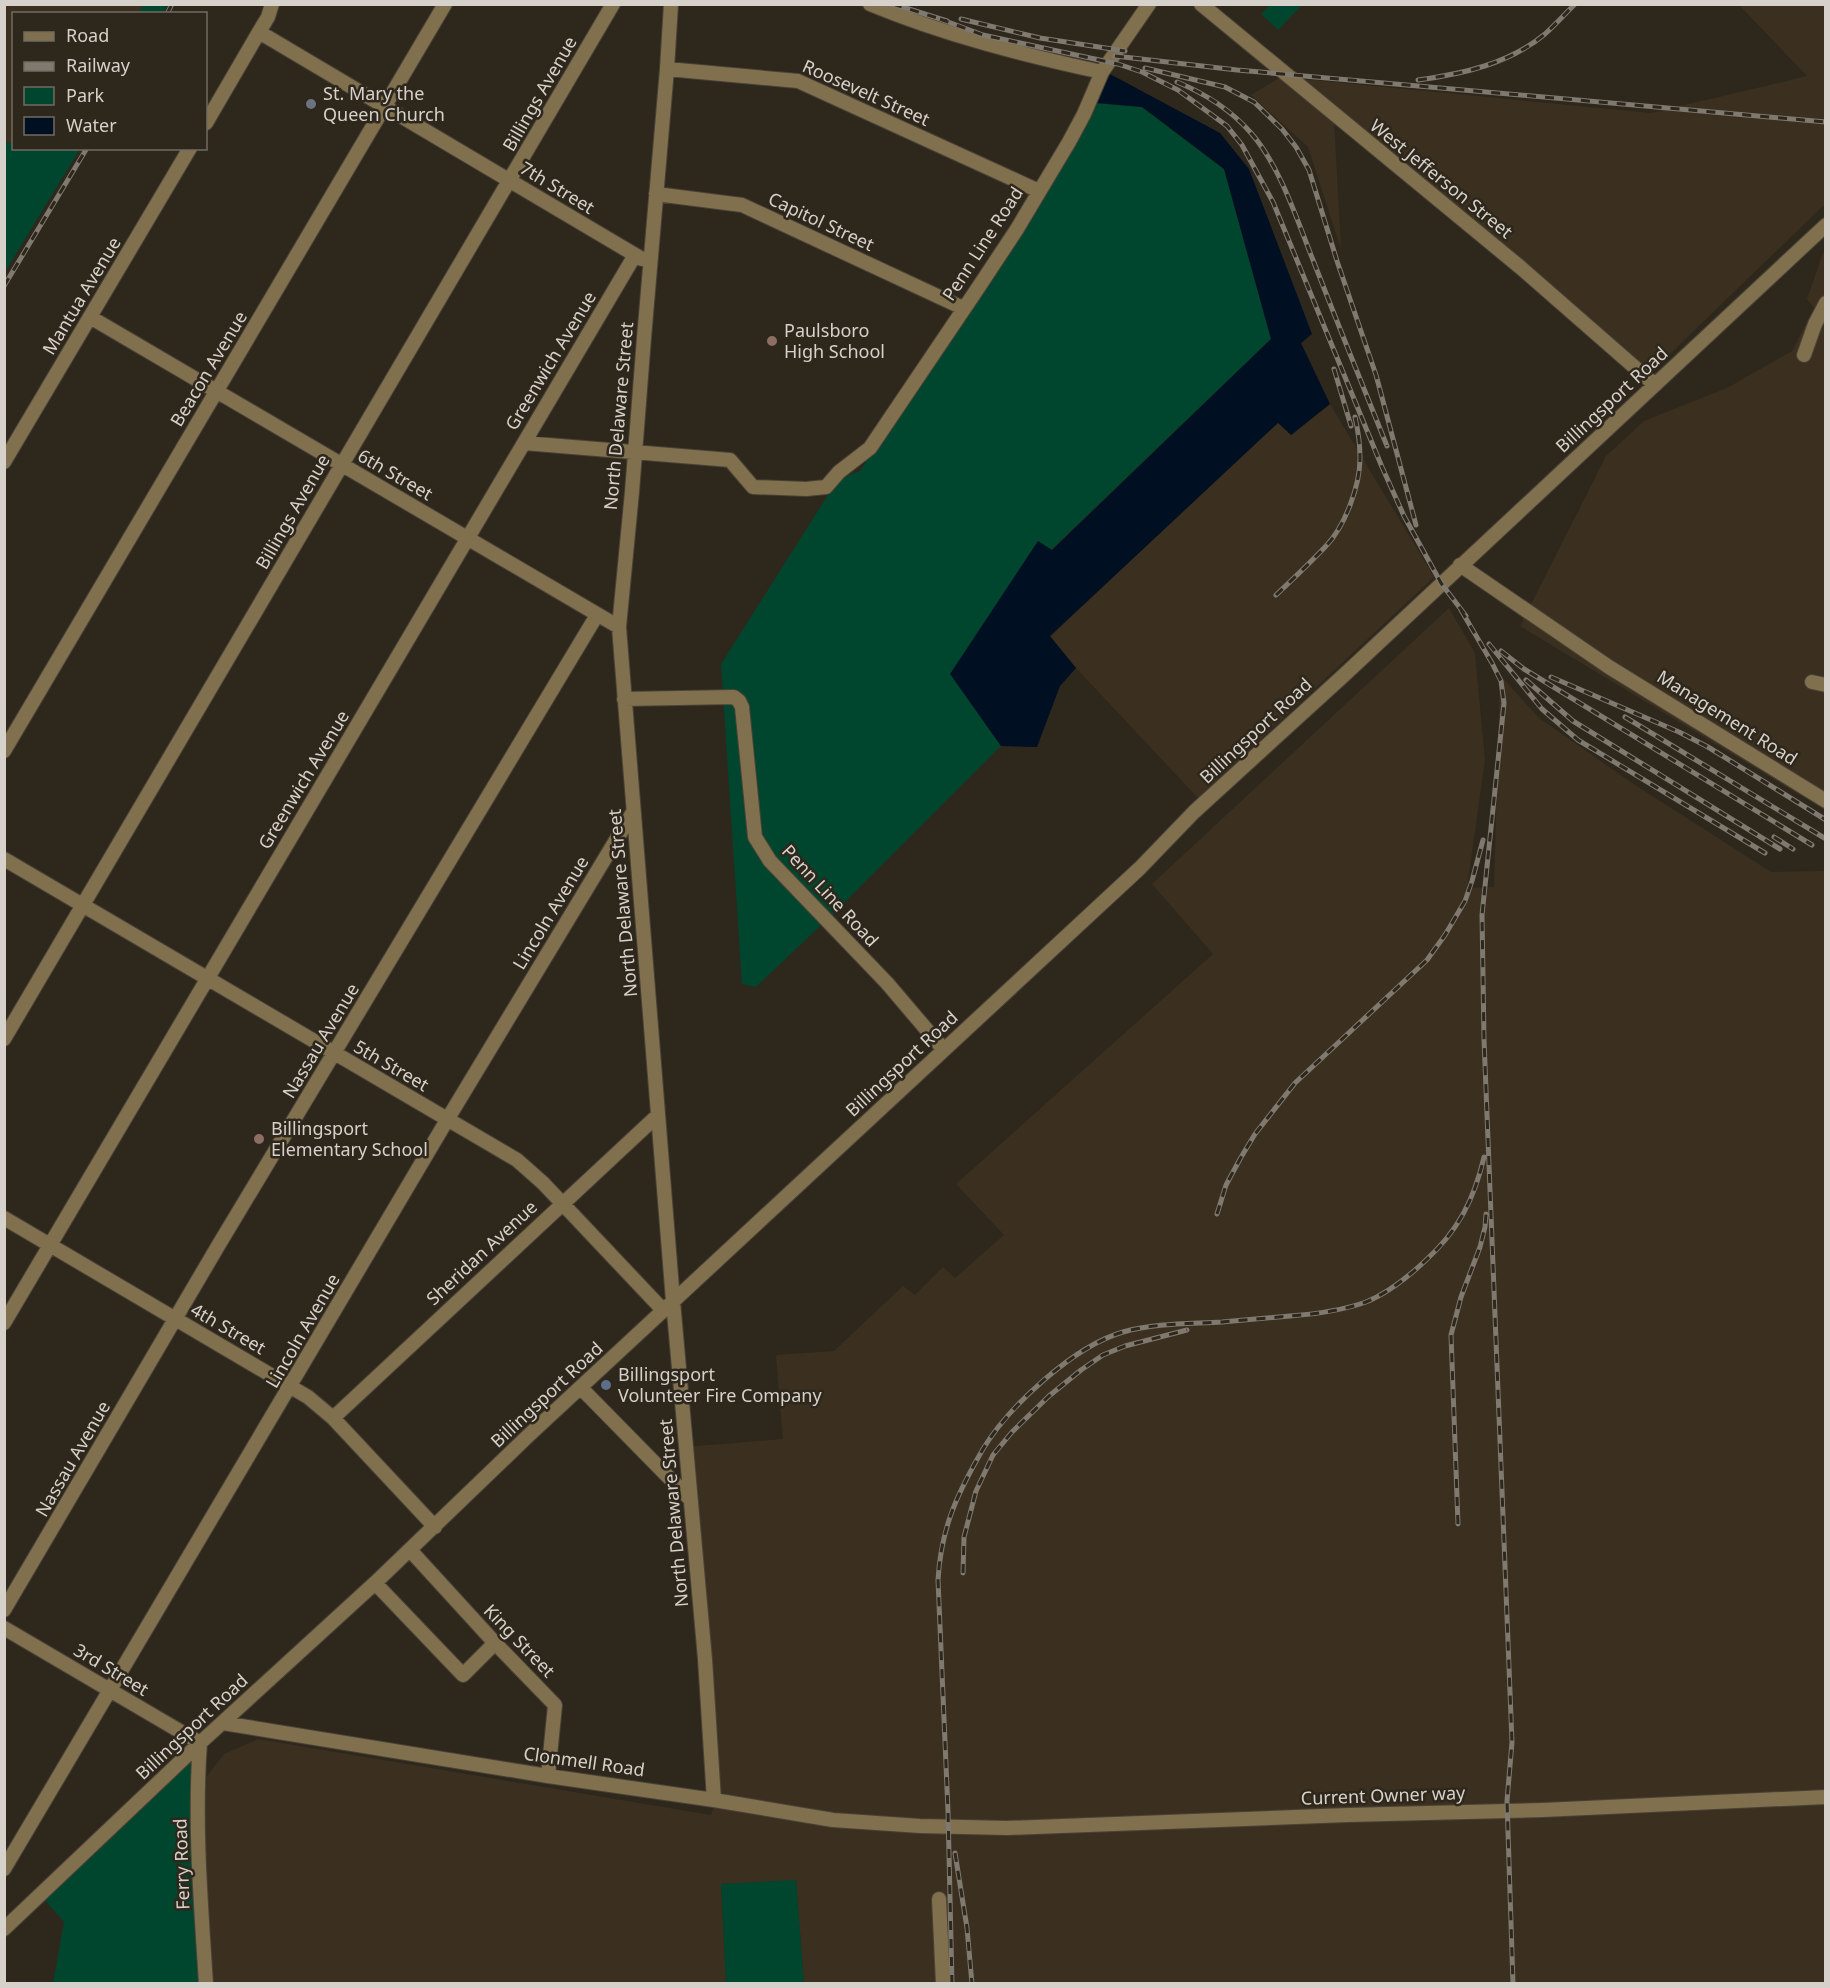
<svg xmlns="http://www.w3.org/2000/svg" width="1830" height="1988" viewBox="0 0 1830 1988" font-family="'Noto Sans',sans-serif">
<rect width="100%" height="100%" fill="#2e271c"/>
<path fill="#3b301f" d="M4 5H145L137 13 14 14 13 144 5 142Z
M1739 5H1825V204L1644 379 1334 121 1341 249 1308 147 1251 95 1281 77 1651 113 1807 76Z
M1825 251V810L1520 626 1606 456 1644 421 1727 388 1792 351 1814 308 1807 299 1823 253Z
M1330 404 1434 577 1198 798 1076 668 1050 637 1278 422 1292 435Z
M1449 608 1475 653 1485 760 1467 888 1494 887 1500 675 1539 718 1635 785 1771 872 1825 871V1983H804L796 1881 721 1884 726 1983 203 1984 204 1780 224 1754 258 1739 711 1815 714 1805 685 1447 783 1439 776 1355 834 1351 903 1286 915 1295 943 1267 955 1278 1004 1235 956 1184 1213 954 1152 884Z"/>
<path fill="#00452d" d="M145 4H168V5L163 13H137Z
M1270 5V4L1302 5 1278 30 1261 14Z
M1096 103 1142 107 1224 169 1271 339 1051 550 1038 542 951 674 1001 746 835 912 756 987 742 984 721 664 838 479 860 471Z
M5 142 13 144 14 148 80 149 5 272Z
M191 1754 197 1848 203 1983H53L64 1922 41 1896Z
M796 1880 804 1983H726L721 1884Z"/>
<path fill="#001022" d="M1110 74 1220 133 1249 169 1312 334 1301 343 1330 404 1291 435 1278 423 1050 636 1076 668 1060 686 1037 747 1001 746 950 674 1038 541 1052 550 1271 339 1224 169 1142 107 1096 103Z"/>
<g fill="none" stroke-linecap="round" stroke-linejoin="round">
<g stroke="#494238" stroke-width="16">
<path id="minor" d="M671 4 667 69 644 338 632 492 619 627 673 1301 705 1659 714 1800
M870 4C945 35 1024 55 1102 72
M1201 4 1520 267 1655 385
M259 32 642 259
M667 69 798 81 1039 191
M206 123 259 32 268 17 272 4
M656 194 742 205 963 308
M90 317 619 627
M1804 355 1815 324 1826 303
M524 443 730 460 753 487 806 489 826 487 839 472 870 448 976 291 1017 229 1069 142 1084 114 1102 72 1149 4
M4 462 190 148
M1460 565 1609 667 1826 801
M1812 682 1826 685
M624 699 734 697 739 701 742 707 755 837 770 861 887 983 944 1050
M4 751 445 4
M4 859 517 1160 543 1183 663 1310
M4 1039 613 4
M4 1218 308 1397 333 1418 435 1527
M4 1323 635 255
M581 1388 691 1500
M333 1418 658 1115
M410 1550 495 1643 555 1705 548 1776
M375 1583 463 1675 495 1643
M4 1610 218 1246 597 615
M4 1628 200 1743C194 1823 201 1904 206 1984
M223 1723 548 1776 714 1800 833 1820 920 1826 1007 1828 1348 1815 1543 1810 1826 1797
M4 1869 447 1120 633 812
M939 1899 943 1984
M4 1929 200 1743 375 1583 529 1435 1140 868 1194 812 1343 676 1826 225"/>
</g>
<use href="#minor" stroke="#81704e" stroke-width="14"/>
<g stroke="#7f7970" stroke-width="5">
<path id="rail" d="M893 4 947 21
M167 14 172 4
M940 19 983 35 1118 64 1142 72 1178 90 1227 126 1242 145 1273 202 1382 467 1404 516 1441 583 1466 616
M961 19 1040 38 1125 51
M1115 56 1237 70 1826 122
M1145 68 1225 87 1254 102 1282 129 1296 147 1309 170 1337 261 1376 375 1416 525
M1418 80C1462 74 1509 64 1545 34 1555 25 1565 14 1575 4
M1177 82C1206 94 1231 110 1251 133 1280 166 1297 220 1313 260 1337 322 1362 384 1387 446
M4 286 87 148
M1334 369 1351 426
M1276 595C1293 579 1310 563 1326 546 1345 526 1360 486 1360 458 1360 444 1358 430 1355 417
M1461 610 1492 663 1501 681 1504 703 1482 915 1484 1039 1512 1742 1507 1801 1513 1984
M1489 644 1542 709 1578 740 1765 853
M1501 651 1524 669 1812 845
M1551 677 1679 732 1708 747 1826 820
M1526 680 1573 721 1780 849
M1625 717 1826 839
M1774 837 1793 849
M1217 1214 1226 1185 1240 1159 1255 1134 1295 1083 1427 960 1445 935 1465 901 1472 881 1483 840
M1458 1524 1451 1335 1461 1297 1480 1247 1485 1227 1486 1214
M963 1573 964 1537 976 1491 993 1455 1012 1432 1049 1396 1081 1370 1103 1355 1125 1346 1187 1330
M955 1853 967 1928 972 1984
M952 1984 948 1811 938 1580C941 1528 957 1494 983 1449 1009 1406 1074 1346 1123 1332 1155 1323 1189 1324 1222 1322 1245 1320 1268 1318 1290 1316 1316 1314 1341 1311 1366 1302 1388 1293 1408 1277 1425 1261 1458 1231 1474 1200 1484 1157"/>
</g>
<use href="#rail" stroke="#2e271c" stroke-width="3" stroke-dasharray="9" stroke-linecap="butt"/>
</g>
<circle fill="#6b7280" stroke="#2e271c" stroke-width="2" cx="311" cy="104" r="6"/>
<g fill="#8d6e63" stroke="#2e271c" stroke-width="2">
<circle cx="772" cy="341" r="6"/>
<circle cx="259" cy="1139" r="6"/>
</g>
<circle fill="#5c6f8a" stroke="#2e271c" stroke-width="2" cx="606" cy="1385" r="6"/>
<g text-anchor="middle" stroke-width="5" stroke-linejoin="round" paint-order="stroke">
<g font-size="18" fill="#d6d1ca" stroke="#2e271c">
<text transform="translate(866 93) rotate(24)" y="6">Roosevelt Street</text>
<text transform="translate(540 94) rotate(-60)" y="6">Billings Avenue</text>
<text transform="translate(1441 179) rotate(39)" y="6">West Jefferson Street</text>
<text transform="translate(557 188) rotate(31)" y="6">7th Street</text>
<text transform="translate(821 222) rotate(25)" y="6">Capitol Street</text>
<text transform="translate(983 244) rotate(-57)" y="6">Penn Line Road</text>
<text transform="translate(82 296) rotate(-59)" y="6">Mantua Avenue</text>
<text transform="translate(551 361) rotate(-59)" y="6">Greenwich Avenue</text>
<text transform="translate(209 369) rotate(-59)" y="6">Beacon Avenue</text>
<text transform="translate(1612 400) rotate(-43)" y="6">Billingsport Road</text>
<text transform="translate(619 416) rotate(-85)" y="6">North Delaware Street</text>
<text transform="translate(395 475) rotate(30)" y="6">6th Street</text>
<text transform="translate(293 512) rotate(-60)" y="6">Billings Avenue</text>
<text transform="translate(1727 718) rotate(32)" y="6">Management Road</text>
<text transform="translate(1256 731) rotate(-43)" y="6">Billingsport Road</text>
<text transform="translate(304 780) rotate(-59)" y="6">Greenwich Avenue</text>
<text transform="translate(830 896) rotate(47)" y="6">Penn Line Road</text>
<text transform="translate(623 903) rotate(-95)" y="6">North Delaware Street</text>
<text transform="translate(551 913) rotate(-59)" y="6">Lincoln Avenue</text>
<text transform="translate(321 1041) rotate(-59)" y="6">Nassau Avenue</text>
<text transform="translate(902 1064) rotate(-43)" y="6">Billingsport Road</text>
<text transform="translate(391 1066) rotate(30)" y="6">5th Street</text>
<text transform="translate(482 1253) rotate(-43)" y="6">Sheridan Avenue</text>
<text transform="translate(228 1329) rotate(30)" y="6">4th Street</text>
<text transform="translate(303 1331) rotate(-60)" y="6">Lincoln Avenue</text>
<text transform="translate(547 1395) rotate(-43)" y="6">Billingsport Road</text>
<text transform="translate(73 1459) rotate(-60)" y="6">Nassau Avenue</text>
<text transform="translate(674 1513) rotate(-95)" y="6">North Delaware Street</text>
<text transform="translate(519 1641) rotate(46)" y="6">King Street</text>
<text transform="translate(111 1670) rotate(31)" y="6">3rd Street</text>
<text transform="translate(192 1727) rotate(-43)" y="6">Billingsport Road</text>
<text transform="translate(584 1762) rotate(8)" y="6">Clonmell Road</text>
<text transform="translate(1383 1796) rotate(-2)" y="6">Current Owner way</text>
<text transform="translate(182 1864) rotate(-92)" y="6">Ferry Road</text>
</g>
<g font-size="18" fill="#d6d1ca" stroke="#2e271c" text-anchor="start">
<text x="323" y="100">St. Mary the<tspan x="323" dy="21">Queen Church</tspan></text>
<text x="784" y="337">Paulsboro<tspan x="784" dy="21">High School</tspan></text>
<text x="271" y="1135">Billingsport<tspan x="271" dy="21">Elementary School</tspan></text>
<text x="618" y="1381">Billingsport<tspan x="618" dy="21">Volunteer Fire Company</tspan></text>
</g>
</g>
<rect width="1830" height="1988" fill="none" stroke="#d6d1ca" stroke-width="12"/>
<rect x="12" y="12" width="195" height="138" fill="#2e271c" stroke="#716b62" stroke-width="1.5"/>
<rect x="24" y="32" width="30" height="9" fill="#81704e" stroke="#716b62" stroke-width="1.5"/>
<text x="66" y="42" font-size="18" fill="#d6d1ca">Road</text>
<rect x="24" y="62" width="30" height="9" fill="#7f7970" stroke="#716b62" stroke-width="1.5"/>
<text x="66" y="72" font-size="18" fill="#d6d1ca">Railway</text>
<rect x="24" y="87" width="30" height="18" fill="#00452d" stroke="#716b62" stroke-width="1.5"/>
<text x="66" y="102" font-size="18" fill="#d6d1ca">Park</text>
<rect x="24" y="117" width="30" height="18" fill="#001022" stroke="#716b62" stroke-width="1.5"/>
<text x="66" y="132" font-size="18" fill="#d6d1ca">Water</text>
</svg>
